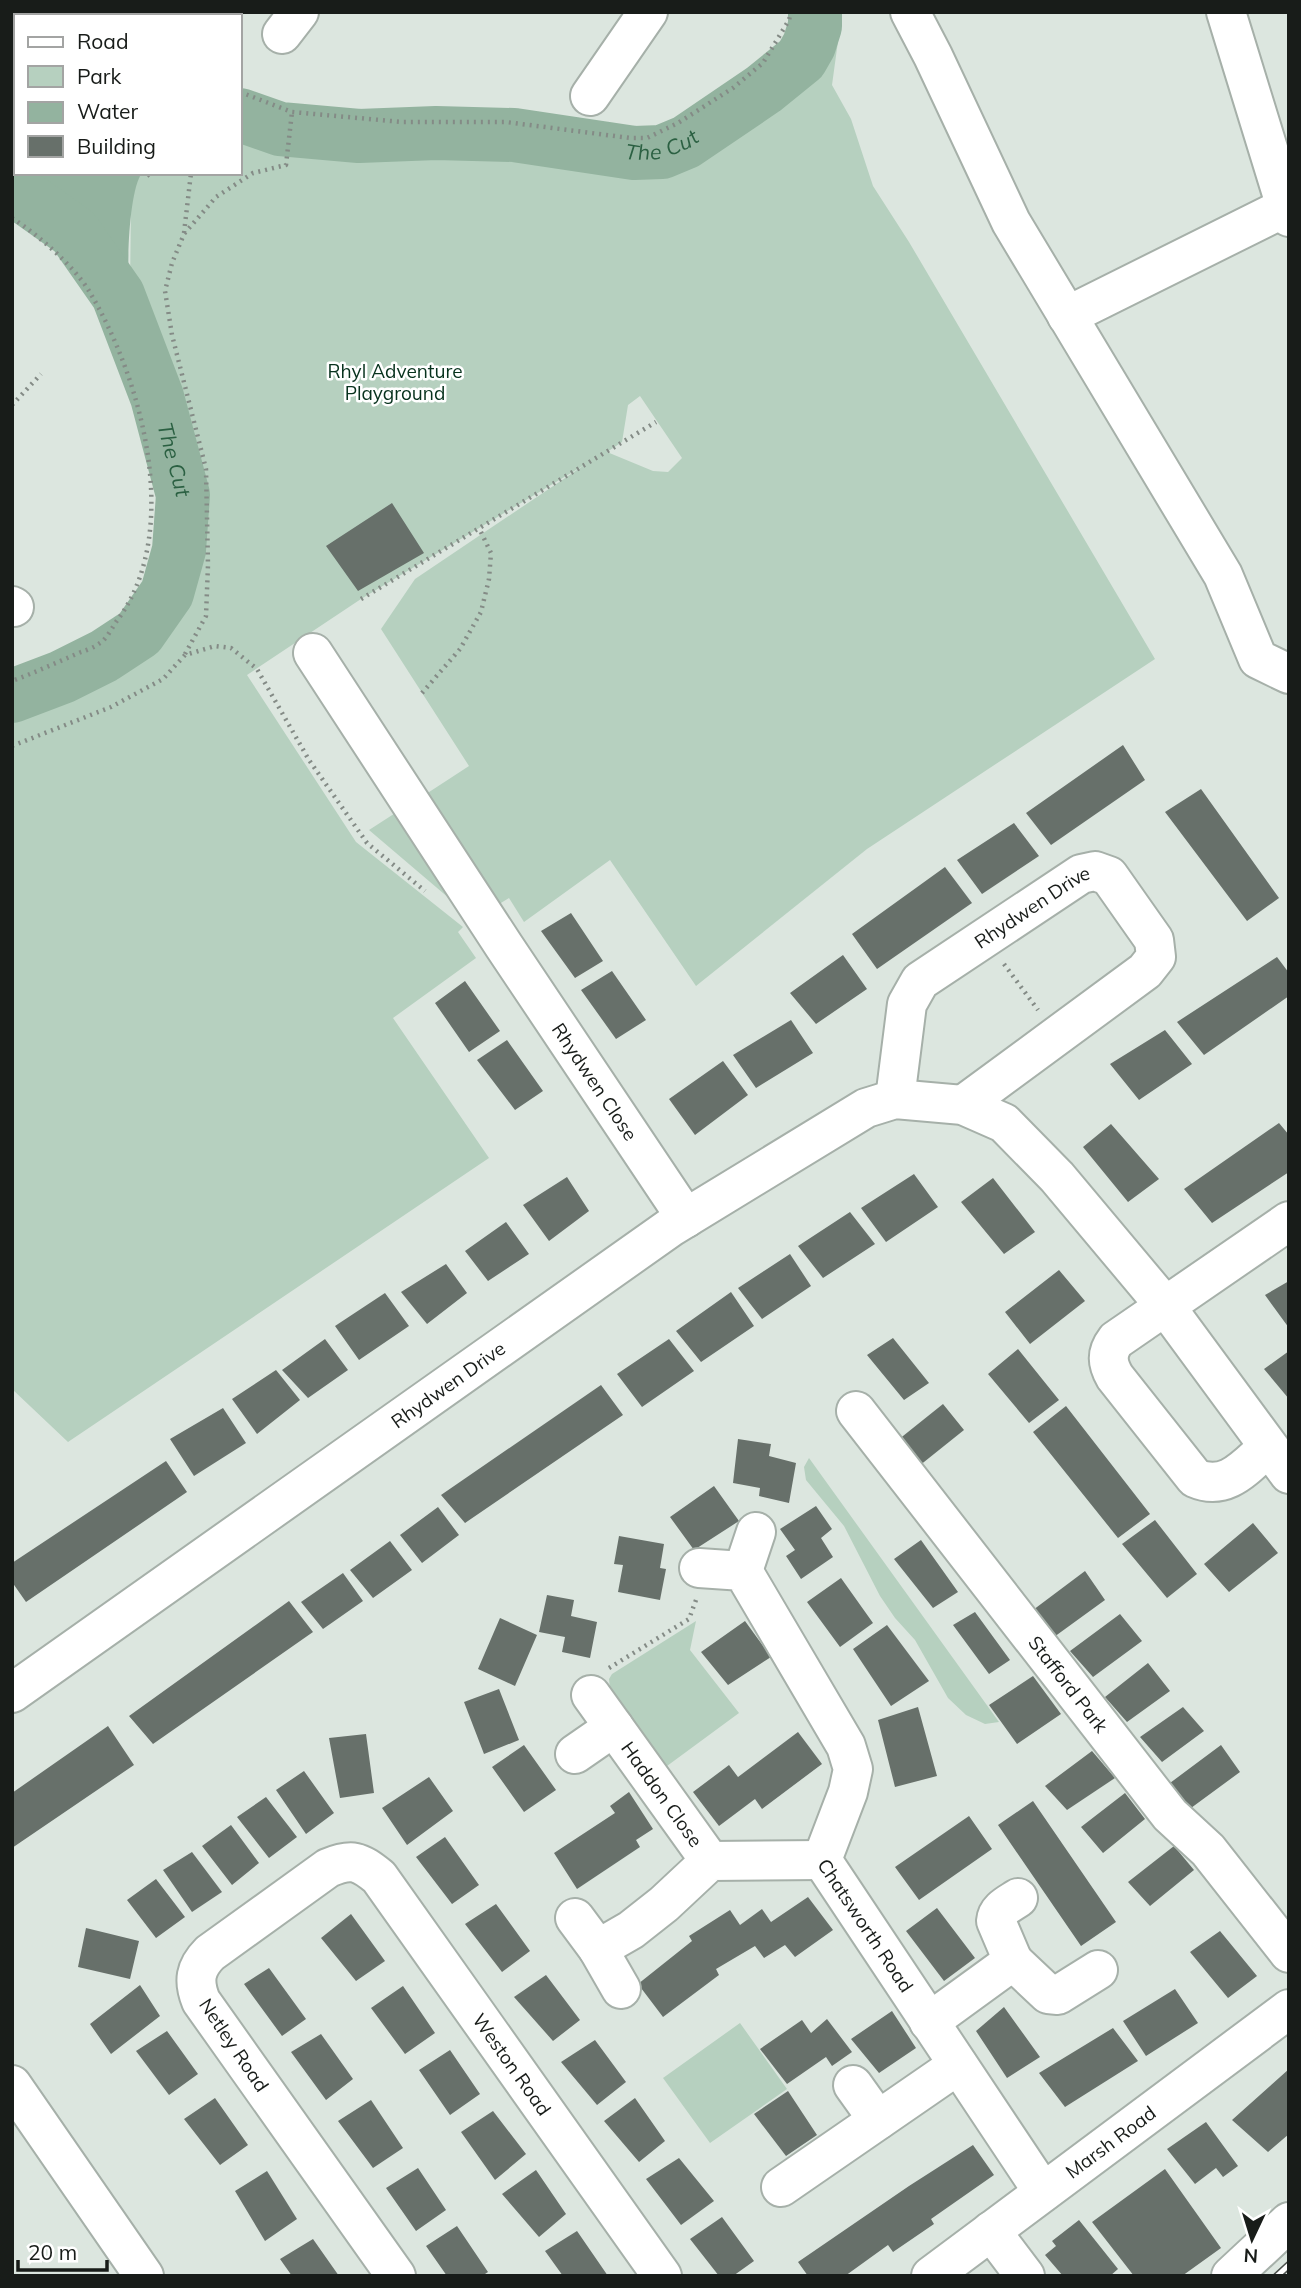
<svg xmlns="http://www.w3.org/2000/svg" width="1301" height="2288" viewBox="0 0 1301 2288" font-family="Mulish,sans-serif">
<rect width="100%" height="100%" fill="#dce6df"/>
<path fill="#b6d0bf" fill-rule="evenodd" d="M824 12H842L832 85 851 119 873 186 909 242 1155 659 867 849 696 986 610 860 524 922 509 898 491 909 423 796 469 766 381 629 415 579 586 464 361 599 247 675 356 842 463 927 458 932 476 958 393 1018 489 1158 68 1442 12 1389V709L66 691 110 669 143 642 174 601 189 563 193 508 185 461 130 288 131 204 137 180 142 173H240V125L257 132 331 145 505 148 637 164 677 159 798 77 820 41ZM640 396 682 458 668 472 653 471 607 452 622 442 628 405Z
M400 810 470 916 369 830Z
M809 1458 999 1722 985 1724 966 1715 948 1698 915 1640 895 1618 880 1596 844 1526 806 1480 804 1467Z
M696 1621 690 1650 739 1713 667 1766 610 1689 609 1679 612 1674Z
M740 2023 787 2089 710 2143 663 2078Z"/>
<path fill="#93b39f" d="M12 92H16V173H142C129 189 126 270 130 291 137 326 148 362 157 397L118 295 74 232 12 188Z"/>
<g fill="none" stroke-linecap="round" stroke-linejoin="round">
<g stroke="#93b39f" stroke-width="54">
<path id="s1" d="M240 115 280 129 359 136 436 133 514 135 634 153 662 152 686 142 764 89 801 59 809 45 815 26V12"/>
<path id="s2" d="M12 188 74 232 118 295 157 397 183 495 179 550 167 593 139 633 104 656 62 677 12 696"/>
</g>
</g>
<path fill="#67706a" d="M392 503 424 553 358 591 326 546Z
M1123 745 1145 780 1051 845 1026 813Z
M1201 789 1279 898 1247 921 1165 812Z
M1014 823 1039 856 982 894 957 860Z
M945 867 972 903 877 969 852 934Z
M571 913 603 961 575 978 541 931Z
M843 955 867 989 816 1024 790 993Z
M1277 957 1289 973V996L1204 1055 1177 1022Z
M612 971 646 1020 616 1039 581 990Z
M465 981 500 1031 469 1052 435 1003Z
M791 1020 813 1053 756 1088 733 1055Z
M1165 1030 1192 1064 1139 1100 1110 1064Z
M507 1040 543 1091 515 1110 477 1060Z
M723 1061 748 1095 695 1135 669 1099Z
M1279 1123 1289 1135V1172L1212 1223 1184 1189Z
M1111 1124 1159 1179 1128 1202 1083 1147Z
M914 1174 938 1207 886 1242 861 1208Z
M567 1177 589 1211 549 1241 523 1205Z
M993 1178 1035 1232 1004 1254 961 1202Z
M850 1212 875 1244 823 1278 798 1246Z
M506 1222 529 1254 488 1281 465 1251Z
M790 1254 811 1286 762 1319 738 1288Z
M446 1264 467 1293 427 1324 401 1292Z
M1059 1270 1085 1301 1030 1344 1005 1312Z
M1289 1281V1328L1265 1295Z
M731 1292 754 1326 701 1362 676 1331Z
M385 1293 409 1326 359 1360 335 1326Z
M893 1338 929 1383 904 1400 867 1355Z
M325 1339 348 1370 308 1398 282 1370Z
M669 1339 694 1371 642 1407 617 1374Z
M1018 1349 1059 1400 1029 1423 988 1374Z
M1289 1351V1399L1264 1369Z
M276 1370 300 1400 257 1434 232 1399Z
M601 1385 623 1415 465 1523 441 1495Z
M943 1404 964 1430 919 1466 898 1440Z
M1066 1406 1150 1514 1118 1538 1033 1432Z
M223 1408 246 1443 194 1476 170 1439Z
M738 1439 771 1444 769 1456 796 1463 789 1503 759 1496 760 1488 733 1483Z
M166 1461 187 1492 26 1602 12 1582V1563Z
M714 1486 739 1521 694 1550 670 1517Z
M816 1506 832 1529 821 1538 833 1557 801 1579 786 1556 795 1550 780 1529Z
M438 1507 459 1535 422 1563 400 1535Z
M1155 1520 1197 1574 1167 1598 1122 1544Z
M1253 1523 1278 1553 1229 1592 1204 1564Z
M619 1536 664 1544 660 1568 666 1569 660 1600 618 1592 623 1565 614 1564Z
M921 1540 958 1592 933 1608 894 1559Z
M390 1541 412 1570 373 1598 350 1570Z
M1085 1571 1105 1600 1054 1637 1033 1610Z
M343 1573 363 1601 323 1629 301 1602Z
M841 1578 873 1623 840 1647 807 1602Z
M547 1595 574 1600 571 1616 597 1622 590 1658 562 1652 565 1637 539 1632Z
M289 1601 313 1632 153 1744 129 1716Z
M975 1612 1010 1660 989 1674 953 1625Z
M1120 1614 1142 1641 1093 1677 1070 1651Z
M500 1618 537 1635 515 1686 478 1669Z
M745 1621 771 1657 728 1685 701 1652Z
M887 1625 929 1681 891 1706 853 1649Z
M1148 1663 1170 1691 1127 1722 1105 1697Z
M1033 1676 1061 1714 1017 1744 989 1705Z
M499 1689 519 1740 484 1754 464 1702Z
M918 1707 937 1776 895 1787 878 1720Z
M1183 1707 1204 1731 1162 1762 1140 1737Z
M108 1726 134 1765 12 1848V1793Z
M798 1732 822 1764 762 1809 755 1799 719 1826 693 1792 729 1765 738 1777Z
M366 1734 374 1793 340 1798 329 1738Z
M524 1745 556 1790 524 1812 492 1767Z
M1221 1745 1240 1772 1191 1808 1170 1783Z
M1092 1751 1115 1778 1067 1810 1045 1786Z
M304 1771 334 1813 306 1834 276 1790Z
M429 1777 453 1811 407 1845 382 1808Z
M629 1792 653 1829 636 1840 640 1847 577 1889 554 1853 615 1813 610 1806Z
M1125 1793 1145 1819 1103 1853 1081 1827Z
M266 1797 297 1837 269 1858 237 1817Z
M1033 1801 1116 1922 1081 1946 998 1825Z
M969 1816 992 1849 919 1900 895 1867Z
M231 1825 259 1863 232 1885 202 1846Z
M445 1837 479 1885 452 1904 416 1857Z
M1174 1846 1194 1870 1150 1906 1128 1882Z
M192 1852 222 1892 192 1912 163 1870Z
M156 1879 185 1917 156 1938 127 1900Z
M808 1897 833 1930 795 1957 785 1945 764 1958 755 1946 716 1969 719 1975 663 2017 638 1984 692 1941 689 1936 730 1910 740 1925 762 1909 771 1922Z
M496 1904 530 1951 502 1972 465 1924Z
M937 1908 975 1958 944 1981 906 1931Z
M351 1914 385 1961 356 1981 321 1938Z
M86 1928 139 1941 130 1979 78 1967Z
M1220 1931 1257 1976 1228 1998 1190 1952Z
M269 1968 306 2019 282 2036 244 1984Z
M546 1975 580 2020 553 2041 514 1997Z
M140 1985 160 2016 111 2054 90 2024Z
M403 1986 435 2033 405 2054 371 2008Z
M1175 1989 1198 2023 1146 2056 1123 2021Z
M1004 2007 1040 2057 1007 2078 976 2031Z
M892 2011 916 2048 879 2073 851 2039Z
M827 2019 852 2052 832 2066 826 2057 787 2084 760 2049 802 2020 811 2033Z
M1113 2028 1138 2061 1065 2107 1039 2073Z
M167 2031 198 2074 169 2095 136 2051Z
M321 2034 353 2079 326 2100 291 2052Z
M595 2040 626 2082 597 2105 561 2062Z
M450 2050 480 2094 450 2115 419 2070Z
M1289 2069V2134L1268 2152 1232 2120Z
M788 2091 817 2135 786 2156 754 2114Z
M215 2098 248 2145 220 2165 184 2119Z
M635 2098 665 2141 639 2162 604 2121Z
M371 2100 403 2148 373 2168 338 2121Z
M493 2111 526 2154 495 2180 461 2132Z
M1206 2122 1238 2166 1223 2177 1216 2168 1195 2184 1167 2149Z
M973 2145 994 2175 931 2219 934 2224 893 2252 888 2245 845 2276H808L798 2262 909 2186Z
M679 2158 714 2201 681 2225 646 2179Z
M418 2168 446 2210 416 2231 386 2188Z
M1165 2169 1221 2248 1182 2276H1134L1092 2222Z
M536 2170 566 2214 539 2237 502 2194Z
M267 2171 297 2219 265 2241 235 2191Z
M722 2217 754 2261 733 2276H719L690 2239Z
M1079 2220 1118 2269 1110 2276H1063L1045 2255 1056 2246 1052 2241Z
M457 2226 488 2272 482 2276H447L426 2246Z
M577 2231 608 2276H563L545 2251Z
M313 2239 339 2276H292L280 2259Z"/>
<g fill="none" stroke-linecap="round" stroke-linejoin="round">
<g stroke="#a6b0a9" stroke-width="42">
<g id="minor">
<path d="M910 12 933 56 1011 222 1223 575 1258 659 1289 674"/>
<path d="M1226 12 1289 217"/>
<path d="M282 34 299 12"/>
<path d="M590 96 648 12"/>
<path d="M1067 316 1286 207"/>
<path d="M12 606 14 607"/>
<path id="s3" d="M313 653 504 946 686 1218"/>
<path id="s4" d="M895 1099 907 1004 920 981 1081 874 1095 871 1109 876 1154 940 1156 957 1145 971 963 1105"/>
<path id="s5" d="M856 1411 1170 1815 1208 1850 1289 1953"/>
<path d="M1268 1447C1246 1466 1227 1492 1195 1478L1115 1377C1107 1363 1106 1353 1116 1340L1289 1221"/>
<path id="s6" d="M699 1568 743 1571 846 1746 853 1769 848 1792 822 1860 1043 2192"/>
<path d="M743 1571 756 1532"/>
<path id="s7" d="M12 1693 671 1227 866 1108 895 1099 963 1105 1004 1123 1057 1177 1166 1307 1289 1474"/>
<path id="s8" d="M591 1695 710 1861"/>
<path d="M575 1754 614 1727"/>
<path d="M575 1918 598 1949 631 1930 664 1904 710 1861 822 1860"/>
<path d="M598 1949 621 1989"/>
<path d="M1013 1961 996 1921C997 1909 1009 1904 1018 1898"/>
<path d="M929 2022 1013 1961 1048 1994 1058 1995 1098 1970"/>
<path d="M12 2085 144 2276"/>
<path d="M853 2085 878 2120"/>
<path d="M781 2187 958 2065"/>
<path d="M991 2231 1025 2276"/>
<path id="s9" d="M396 2276 201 2001C193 1981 195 1968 210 1953L328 1868C352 1858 359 1861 379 1877L662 2276"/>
<path id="s10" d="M931 2276 1289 2009"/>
<path d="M1231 2276 1289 2222"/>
</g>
</g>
<path stroke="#848b86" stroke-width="4.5" stroke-dasharray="2 5" stroke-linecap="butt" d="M181 12 182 16
M240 92 292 112 402 122H506L630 138H647L678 123 733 88 763 63 789 20 791 12
M147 176 151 173
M12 218C37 234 74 266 89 291 141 377 183 528 119 618 113 625 108 638 100 643 95 647 87 650 81 652 58 662 36 672 12 681
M184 233 191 173
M12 405 41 374
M361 599 656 422
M185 654 206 616 208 565 206 469 172 335 165 291 172 263 184 234 216 197 253 173 286 165 292 112
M422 693 460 649 481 612 489 579 491 553 479 528
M12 746 111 707 163 679 185 655 215 646 231 648 257 669 309 760 367 843 425 891
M1004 964 1038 1010
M609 1668 689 1619 696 1600"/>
<use href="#minor" stroke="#fff" stroke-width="38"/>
<g stroke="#4b504c" stroke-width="8">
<path id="rail" d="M1277 2276 1289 2265"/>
</g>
<use href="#rail" stroke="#fff" stroke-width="5" stroke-dasharray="16" stroke-linecap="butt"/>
</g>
<g text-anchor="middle" stroke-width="5" stroke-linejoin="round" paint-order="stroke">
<g font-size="19" fill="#07321d" stroke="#fff">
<text x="395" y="378">Rhyl Adventure<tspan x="395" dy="22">Playground</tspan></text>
</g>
<g font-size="19" fill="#181c19" stroke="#fff">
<text dy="7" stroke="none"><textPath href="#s4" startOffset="257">Rhydwen Drive</textPath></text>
<text dy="7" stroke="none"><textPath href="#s3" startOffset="513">Rhydwen Close</textPath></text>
<text dy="7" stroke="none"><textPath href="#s7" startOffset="534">Rhydwen Drive</textPath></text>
<text dy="7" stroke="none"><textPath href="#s5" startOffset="346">Stafford Park</textPath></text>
<text dy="7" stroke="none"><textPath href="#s8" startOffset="122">Haddon Close</textPath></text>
<text dy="7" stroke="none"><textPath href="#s6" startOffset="446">Chatsworth Road</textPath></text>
<text transform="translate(234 2045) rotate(56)" y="7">Netley Road</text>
<text dy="7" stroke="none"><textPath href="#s9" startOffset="821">Weston Road</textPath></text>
<text dy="7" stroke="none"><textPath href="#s10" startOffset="224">Marsh Road</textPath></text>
</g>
<g font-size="21" font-style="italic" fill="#2b6042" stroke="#fff">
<text dy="7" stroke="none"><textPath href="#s1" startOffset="427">The Cut</textPath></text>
<text dy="7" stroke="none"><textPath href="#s2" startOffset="327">The Cut</textPath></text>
</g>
</g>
<rect width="1301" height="2288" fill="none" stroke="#181c19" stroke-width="28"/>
<rect x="14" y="14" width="228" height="161" fill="#ffffff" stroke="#a3a4a3" stroke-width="2"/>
<rect x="28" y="37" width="35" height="10" fill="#ffffff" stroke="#a3a4a3" stroke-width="2"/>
<text x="77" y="49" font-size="21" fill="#181c19">Road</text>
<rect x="28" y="66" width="35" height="21" fill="#b6d0bf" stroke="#a3a4a3" stroke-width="2"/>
<text x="77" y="84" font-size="21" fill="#181c19">Park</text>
<rect x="28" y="102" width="35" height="21" fill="#93b39f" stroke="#a3a4a3" stroke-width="2"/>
<text x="77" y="119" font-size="21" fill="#181c19">Water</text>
<rect x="28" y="136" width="35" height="21" fill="#67706a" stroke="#a3a4a3" stroke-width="2"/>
<text x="77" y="154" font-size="21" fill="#181c19">Building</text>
<g transform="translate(1252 2239) rotate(184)" stroke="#ffffff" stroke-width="5" paint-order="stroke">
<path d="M0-5L12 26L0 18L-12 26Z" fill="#181c19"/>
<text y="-10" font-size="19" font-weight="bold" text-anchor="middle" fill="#181c19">N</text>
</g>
<path d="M18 2260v10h89v-10" fill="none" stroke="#181c19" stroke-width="3.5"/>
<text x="28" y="2260" font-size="21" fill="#181c19" stroke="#ffffff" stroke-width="5" paint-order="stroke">20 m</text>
</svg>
